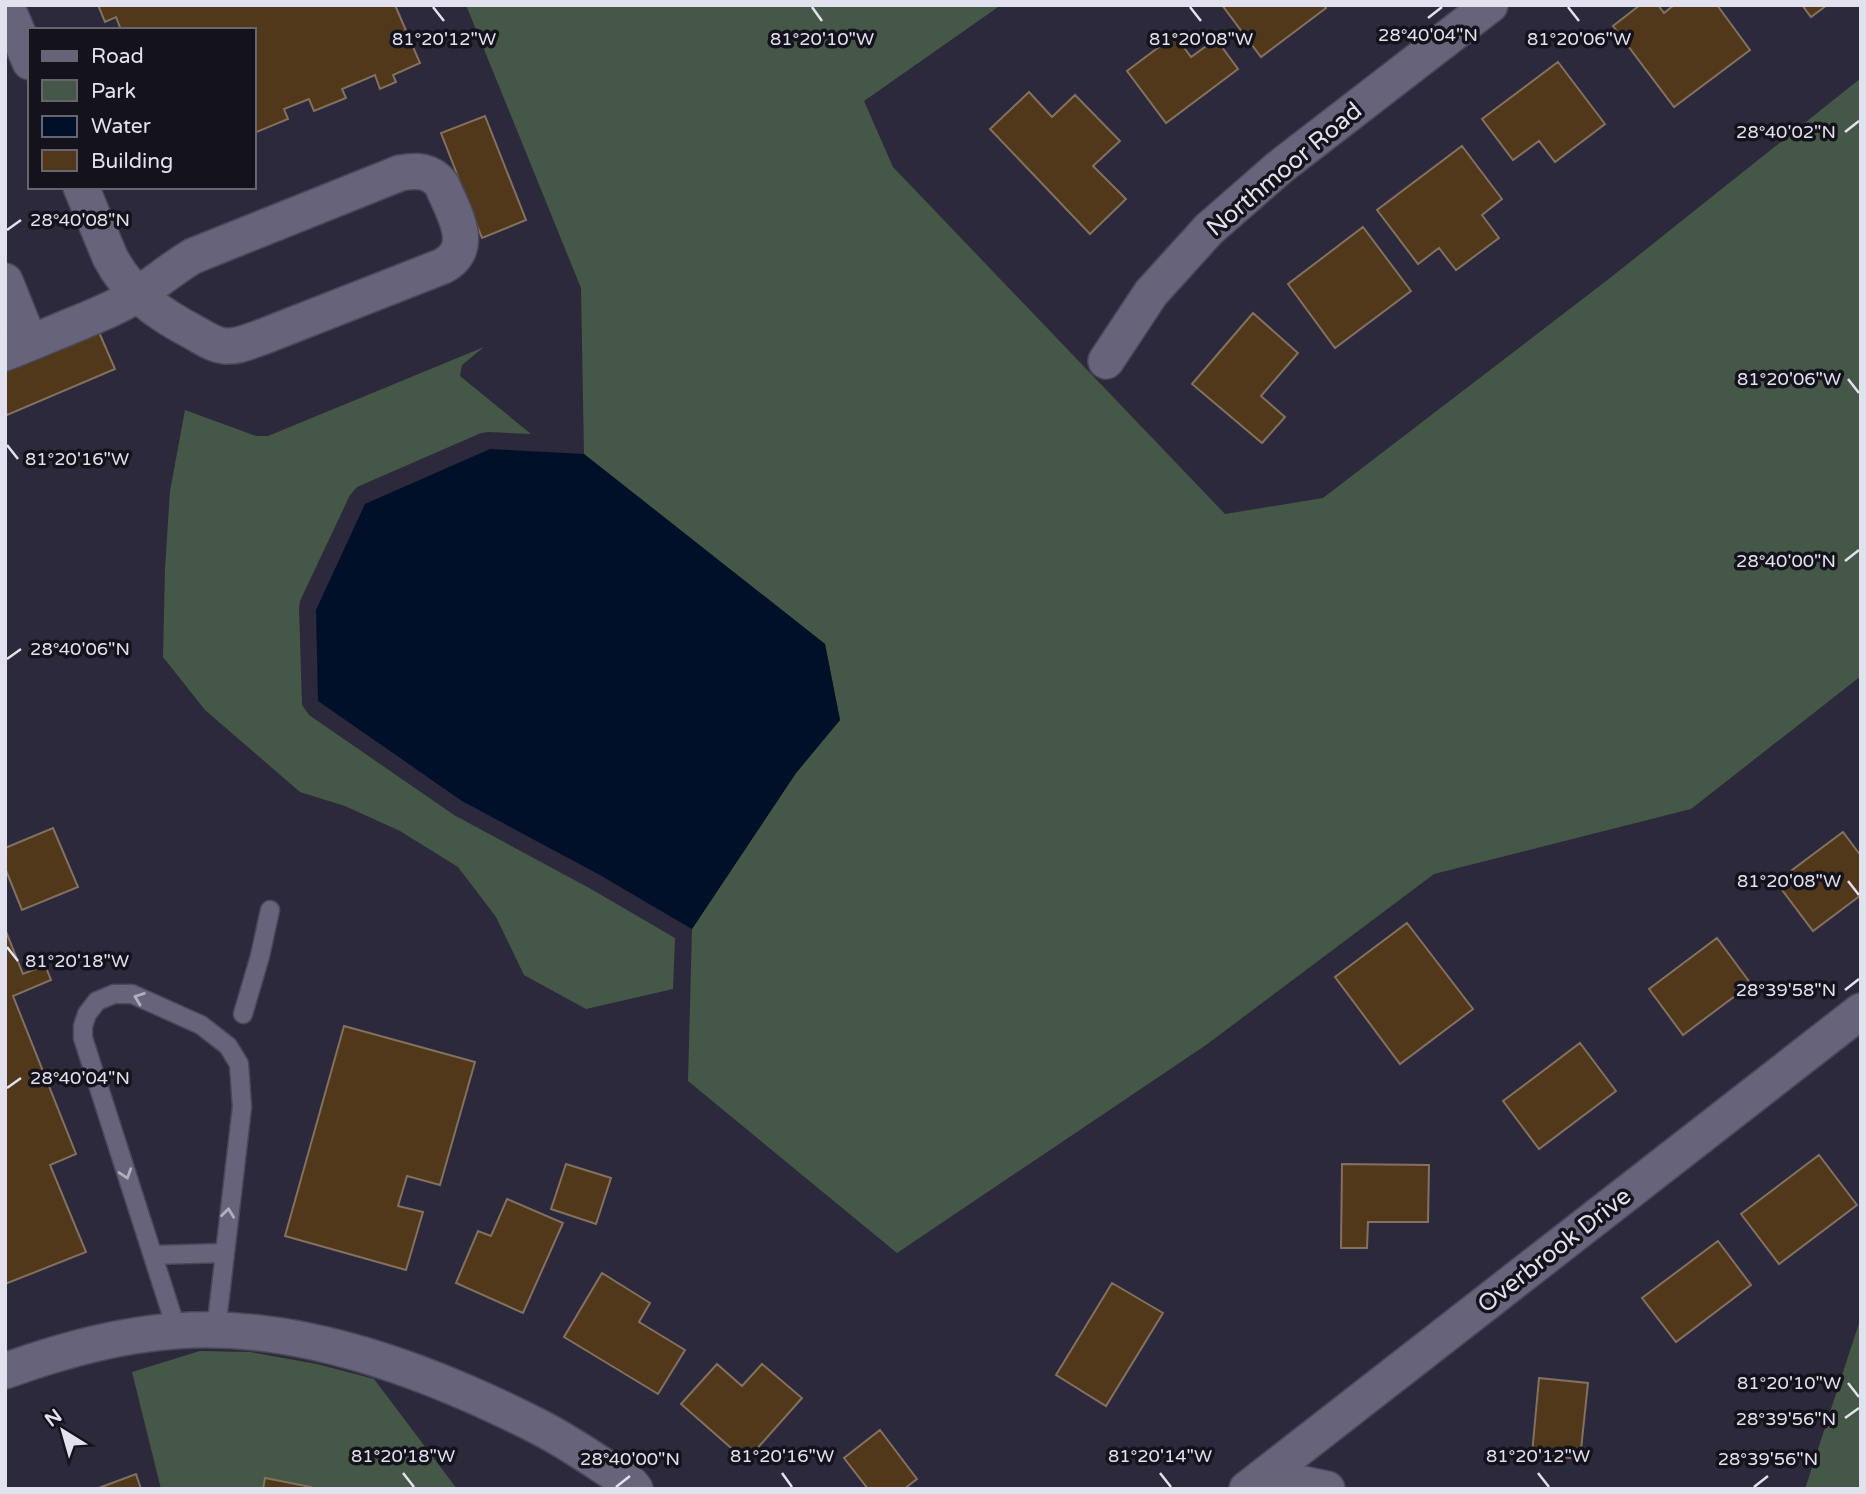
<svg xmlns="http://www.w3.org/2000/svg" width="1866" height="1494" viewBox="0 0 1866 1494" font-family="'Varela Round',sans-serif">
<rect width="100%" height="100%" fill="#2c293c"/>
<path fill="#455847" d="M466 5H1001L864 101 893 167 1225 514 1323 498 1610 278 1861 78V676L1691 809 1434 874 1206 1045 897 1253 688 1081 692 929 796 773 840 720 825 644 584 454 581 288Z
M484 347 462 365 460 376 531 434 489 432 481 433 357 487 350 495 300 601 299 608 302 705 309 715 454 815 591 889 675 938 673 989 586 1009 524 975 496 917 458 867 400 831 345 806 300 792 205 710 163 657 165 569 170 491 185 410 256 436H268Z
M1861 1317V1489H1805Z
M200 1351 250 1352 317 1364 374 1379 457 1489H161L132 1372Z"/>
<path fill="#001028" d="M490 449 584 454 825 644 840 720 796 773 692 929 598 874 462 801 318 701 316 610 365 504Z"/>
<path fill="#51381b" stroke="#83715f" stroke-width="2" d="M98 5H395L420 63 393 75 396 82 380 89 375 75 342 89 346 98 314 111 309 99 284 109 288 119 254 133V30H121L116 17 105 22Z
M1222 5H1324L1326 8 1261 57Z
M1640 5H1658L1664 13 1674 5H1717L1750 50 1674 107 1613 26Z
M1802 5H1827L1811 17Z
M1175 35 1191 57 1216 39 1238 69 1166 123 1127 71Z
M1558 62 1605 124 1555 162 1539 141 1513 160 1482 119Z
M1029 92 1052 117 1075 95 1120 141 1093 166 1126 199 1090 234 990 129Z
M485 116 526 220 482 238 441 133Z
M1462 146 1502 199 1482 215 1499 238 1456 270 1439 248 1418 264 1377 210Z
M1363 227 1411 291 1335 348 1288 284Z
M1253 313 1298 353 1261 396 1285 417 1262 443 1192 384Z
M98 330 115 369 7 415 5 411V369Z
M53 828 78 887 22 910 5 868V848Z
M1843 832 1861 856V895L1813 931 1776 882Z
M1407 923 1473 1009 1400 1064 1335 977Z
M5 929 23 974 45 965 51 980 13 996 76 1154 50 1165 86 1252 5 1284Z
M1717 938 1751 984 1683 1035 1649 989Z
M344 1026 475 1062 440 1185 407 1176 398 1206 423 1212 406 1270 285 1236Z
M1580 1043 1616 1091 1539 1149 1503 1101Z
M1819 1155 1857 1205 1779 1264 1741 1214Z
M566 1164 611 1178 596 1224 551 1209Z
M1342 1164 1429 1165 1428 1222H1368L1367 1248H1341Z
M507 1199 563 1223 523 1313 456 1283 478 1231 491 1236Z
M1718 1241 1751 1285 1676 1342 1642 1298Z
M602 1273 650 1303 639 1322 685 1350 658 1394 564 1337Z
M1112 1283 1163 1313 1106 1406 1056 1375Z
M717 1364 742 1386 762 1364 802 1398 746 1461 681 1404Z
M1539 1378 1588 1383 1580 1459 1532 1454Z
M880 1430 917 1479 904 1489H868L844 1458Z
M136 1474 141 1489H96Z
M265 1478 311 1487V1489H263Z"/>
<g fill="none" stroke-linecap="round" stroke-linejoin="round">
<g stroke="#4a4758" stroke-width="21">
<path id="lane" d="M243 1014 260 956 270 910
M153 1255 223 1253
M177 1331 83 1038V1026L87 1014 97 1001 114 994H132L201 1025 228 1046 239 1064 242 1107 216 1330"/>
</g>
<g stroke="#4a4758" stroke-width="38">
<path id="street" d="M6 5 30 62
M5 281 30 343
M5 353C31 343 56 332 81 322 97 315 115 308 130 299 152 286 171 269 193 256L400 173C417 170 431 170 442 185 453 212 477 247 443 266L262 337C250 341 238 347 225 346 214 345 204 338 195 333 159 314 129 294 110 257L81 187
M1106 361 1151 293 1209 229 1280 167 1490 5
M5 1371C60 1351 116 1335 175 1331 299 1321 432 1372 541 1428 572 1444 601 1465 631 1484L635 1489
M1264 1476 1327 1489
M1247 1489 1861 1011"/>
</g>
<use href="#lane" stroke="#66637a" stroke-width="18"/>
<use href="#street" stroke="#66637a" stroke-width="35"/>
</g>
<defs><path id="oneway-chevron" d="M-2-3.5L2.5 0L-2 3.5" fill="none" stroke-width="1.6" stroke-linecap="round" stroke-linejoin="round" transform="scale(1.75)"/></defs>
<g stroke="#b0afc0">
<use href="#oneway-chevron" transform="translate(139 998) rotate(-160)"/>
<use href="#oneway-chevron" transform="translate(126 1174) rotate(72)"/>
<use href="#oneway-chevron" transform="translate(228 1213) rotate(-83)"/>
</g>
<path fill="none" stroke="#e2e1ee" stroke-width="2.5" d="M433 7 444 21M812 7 822 21M1190 7 1201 21M1568 7 1579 21M1428 18 1442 7M1845 132 1859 121M7 230 21 220M1848 379 1859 393M7 445 18 459M1845 561 1859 550M7 659 21 649M1848 881 1859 895M7 947 18 961M1845 990 1859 979M7 1088 21 1078M1848 1383 1859 1397M1845 1418 1859 1408M403 1473 414 1487M782 1473 792 1487M1160 1473 1171 1487M1538 1473 1549 1487M616 1487 630 1476M1754 1487 1768 1476"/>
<g text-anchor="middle" stroke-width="7" stroke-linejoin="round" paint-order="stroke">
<g font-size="24" fill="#e2e1ee" stroke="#14131c">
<text transform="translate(1284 169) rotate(-40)" y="8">Northmoor Road</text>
<text transform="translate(1554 1250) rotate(-38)" y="8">Overbrook Drive</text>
</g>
</g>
<g font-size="18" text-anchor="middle" fill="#e2e1ee" stroke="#14131c" stroke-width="7" stroke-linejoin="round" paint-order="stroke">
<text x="1428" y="41">28°40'04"N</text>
<text x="444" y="45">81°20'12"W</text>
<text x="822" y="45">81°20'10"W</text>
<text x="1201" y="45">81°20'08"W</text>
<text x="1579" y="45">81°20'06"W</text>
<text x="1786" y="138">28°40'02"N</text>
<text x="80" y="226">28°40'08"N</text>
<text x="1789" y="385">81°20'06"W</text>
<text x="77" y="465">81°20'16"W</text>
<text x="1786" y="567">28°40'00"N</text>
<text x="80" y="655">28°40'06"N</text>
<text x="1789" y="887">81°20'08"W</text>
<text x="77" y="967">81°20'18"W</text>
<text x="1786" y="996">28°39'58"N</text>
<text x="80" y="1084">28°40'04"N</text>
<text x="1789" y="1389">81°20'10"W</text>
<text x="1786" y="1425">28°39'56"N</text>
<text x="403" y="1462">81°20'18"W</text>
<text x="782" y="1462">81°20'16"W</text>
<text x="1160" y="1462">81°20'14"W</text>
<text x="1538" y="1462">81°20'12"W</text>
<text x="630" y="1465">28°40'00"N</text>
<text x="1768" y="1465">28°39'56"N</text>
</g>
<rect width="1866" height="1494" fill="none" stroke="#e2e1ee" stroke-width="14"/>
<rect x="28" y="28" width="228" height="161" fill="#14131c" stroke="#666570" stroke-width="2"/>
<rect x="42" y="51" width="35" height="10" fill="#66637a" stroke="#666570" stroke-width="2"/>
<text x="91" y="63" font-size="21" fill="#e2e1ee">Road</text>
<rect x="42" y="80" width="35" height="21" fill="#455847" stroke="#666570" stroke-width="2"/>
<text x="91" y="98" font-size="21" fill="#e2e1ee">Park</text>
<rect x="42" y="116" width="35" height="21" fill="#001028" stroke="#666570" stroke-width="2"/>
<text x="91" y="133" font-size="21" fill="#e2e1ee">Water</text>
<rect x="42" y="150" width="35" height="21" fill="#51381b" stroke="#666570" stroke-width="2"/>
<text x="91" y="168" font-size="21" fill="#e2e1ee">Building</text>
<g transform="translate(63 1431) rotate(323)" stroke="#14131c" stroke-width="5" paint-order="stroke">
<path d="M0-5L12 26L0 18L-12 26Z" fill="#e2e1ee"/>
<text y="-10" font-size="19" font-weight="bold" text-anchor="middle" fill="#e2e1ee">N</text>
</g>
</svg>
